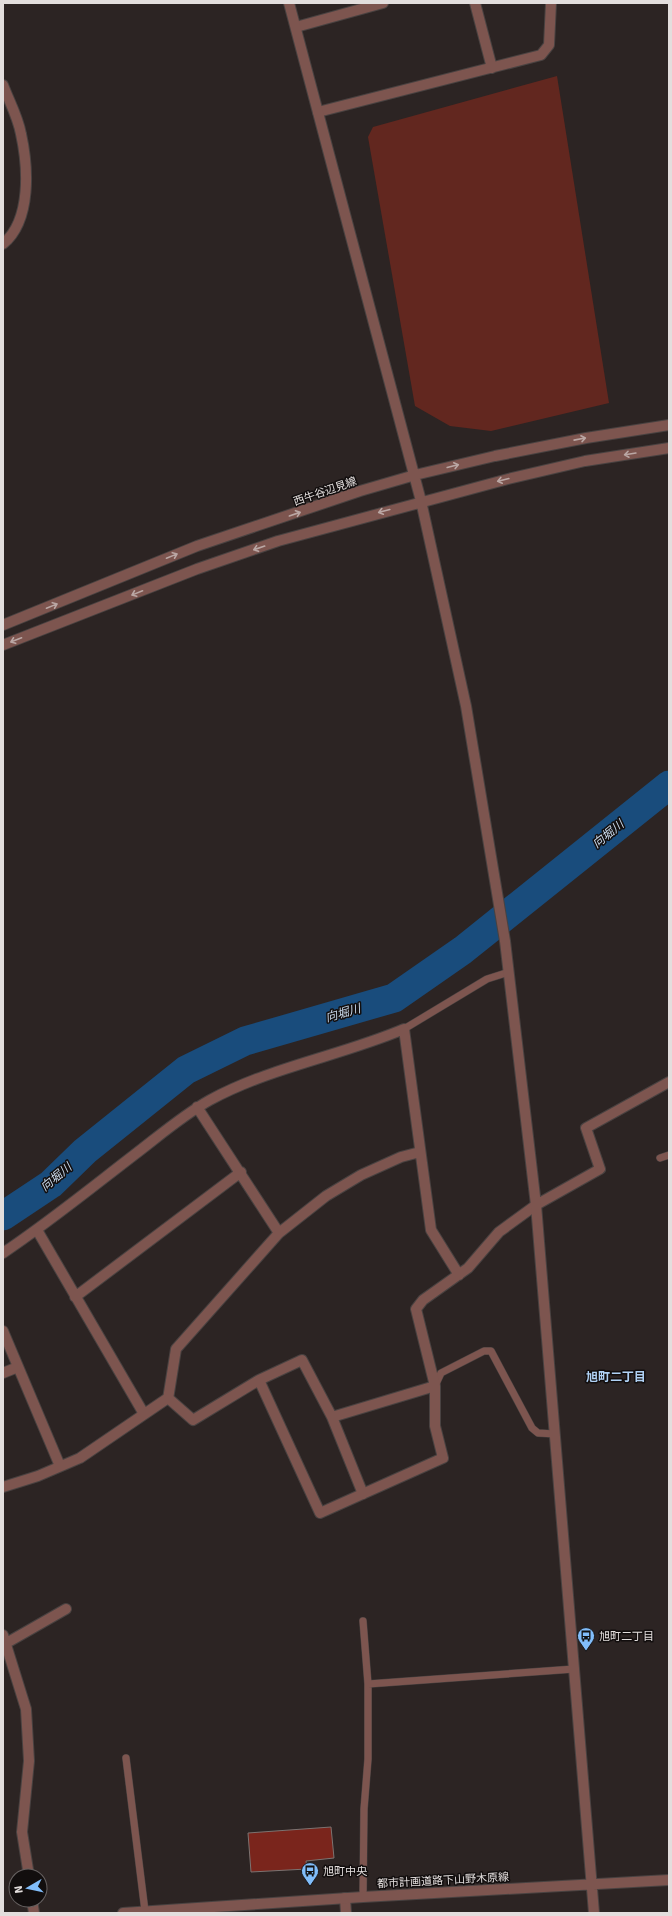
<svg xmlns="http://www.w3.org/2000/svg" width="672" height="1916" viewBox="0 0 672 1916" font-family="Signika,'Noto Sans JP',sans-serif">
<rect width="100%" height="100%" fill="#2c2423"/>
<path fill="#62271f" d="M557 76 609 403 491 431 450 426 415 406 368 137 373 127Z"/>
<g fill="none" stroke-linecap="round" stroke-linejoin="round">
<path stroke="#194c7c" stroke-width="29" d="M3 1216 51 1184 85 1151 186 1070 245 1041 394 998 463 950 669 785"/>
</g>
<path fill="#7a251c" stroke="#7c7371" d="M331 1827 334 1858 306 1861 307 1869 251 1872 248 1833Z"/>
<g fill="none" stroke-linecap="round" stroke-linejoin="round">
<g stroke="#494241" stroke-width="8">
<path id="service" d="M404 1029 487 979 509 972
M660 1158 669 1155
M435 1386 441 1373 484 1351H491L532 1428 538 1433 555 1434
M368 1684 574 1669
M126 1758 145 1911
M363 1897 364 1809 368 1759V1684L363 1621"/>
</g>
<g stroke="#494241" stroke-width="12">
<path id="minor" d="M475 3 492 68
M296 27 383 3
M3 85C9 101 18 117 21 134 28 166 32 220 3 244
M318 112 541 55 549 45 551 3
M197 1107 279 1233
M37 1230 144 1414
M3 1253C48 1223 91 1188 134 1155 159 1136 183 1115 210 1100 271 1067 340 1056 404 1029L431 1230 459 1275
M75 1297 241 1172
M3 1331 60 1466
M3 1373 18 1367
M259 1380 320 1513 443 1458 435 1426V1386L416 1309 423 1300 468 1268 499 1232 536 1205 600 1169 586 1128 669 1082
M168 1399 176 1349 279 1233 326 1196 361 1175 401 1157 420 1152
M332 1417 435 1386
M3 1487 38 1476 80 1458 168 1398 193 1420 259 1380 302 1360 332 1417 363 1494
M3 1635 26 1709 29 1761 22 1832 29 1876
M3 1645 66 1609
M345 1898 346 1913
M32 1900 34 1913"/>
</g>
<g stroke="#494241" stroke-width="12">
<path id="tertiary" d="M289 3 421 501 466 706 505 941 536 1205 594 1913
M3 625 197 546 360 491 415 475 495 456 586 438 669 425
M3 645 197 569 278 541 508 479 585 461 669 448
M123 1913 363 1897 669 1880"/>
</g>
<use href="#service" stroke="#7d554f" stroke-width="7"/>
<use href="#minor" stroke="#7d554f" stroke-width="10"/>
<use href="#tertiary" stroke="#7d554f" stroke-width="10"/>
</g>
<defs><path id="oneway-shaft" d="M-6 0H5M1.5-3L5.5 0L1.5 3" fill="none" stroke-width="1.6" stroke-linecap="round" stroke-linejoin="round"/></defs>
<g stroke="#baa7a4">
<use href="#oneway-shaft" transform="translate(580 439) rotate(-11)"/>
<use href="#oneway-shaft" transform="translate(630 454) rotate(171)"/>
<use href="#oneway-shaft" transform="translate(453 466) rotate(-14)"/>
<use href="#oneway-shaft" transform="translate(503 480) rotate(166)"/>
<use href="#oneway-shaft" transform="translate(384 511) rotate(165)"/>
<use href="#oneway-shaft" transform="translate(295 514) rotate(-19)"/>
<use href="#oneway-shaft" transform="translate(259 548) rotate(161)"/>
<use href="#oneway-shaft" transform="translate(172 556) rotate(-22)"/>
<use href="#oneway-shaft" transform="translate(137 593) rotate(158)"/>
<use href="#oneway-shaft" transform="translate(52 606) rotate(-22)"/>
<use href="#oneway-shaft" transform="translate(16 640) rotate(159)"/>
</g>
<defs>
<g id="bus-pin" transform="scale(0.9)"><path d="M0 17L-7.5 6A9.5 9.5 0 1 1 7.5 6Z" fill="#81bdfa" stroke="#120e0e"/><path d="M-5-6H5V4H4V6H2V4H-2V6H-4V4H-5ZM-3.5-4V0h7V-4ZM-3.5 1.2v1.5H-2V1.2ZM2 1.2v1.5H3.5V1.2Z" fill="#111"/></g>
</defs>
<g fill-rule="evenodd">
<use href="#bus-pin" x="586" y="1636"/>
<use href="#bus-pin" x="310" y="1871"/>
</g>
<g text-anchor="middle" stroke-width="3" stroke-linejoin="round" paint-order="stroke">
<g font-size="11" fill="#e3dedd" stroke="#120e0e">
<text transform="translate(325 491) rotate(-19)" y="4">西牛谷辺見線</text>
<text transform="translate(443 1880) rotate(-3)" y="4">都市計画道路下山野木原線</text>
</g>
<g font-size="11" fill="#e3dedd" stroke="#120e0e" text-anchor="start">
<text x="599" y="1640">旭町二丁目</text>
<text x="323" y="1875">旭町中央</text>
</g>
<g font-size="12" font-style="italic" fill="#cbdbed" stroke="#120e0e">
<text transform="translate(608 834) rotate(-39)" y="4">向堀川</text>
<text transform="translate(343 1013) rotate(-16)" y="4">向堀川</text>
<text transform="translate(56 1177) rotate(-40)" y="4">向堀川</text>
</g>
<g font-size="12" font-weight="bold" fill="#b0d1f4" stroke="#120e0e">
<text x="616" y="1381">旭町二丁目</text>
</g>
</g>
<rect width="672" height="1916" fill="none" stroke="#e3dedd" stroke-width="8"/>
<g transform="translate(28 1888) rotate(261)"><circle r="19" fill="#120e0e" stroke="#666161"/>
<path d="M0-3L7 15L0 10L-7 15Z" fill="#81bdfa"/>
<text y="-6" font-size="11" font-weight="bold" text-anchor="middle" fill="#e3dedd">N</text>
</g>
</svg>
